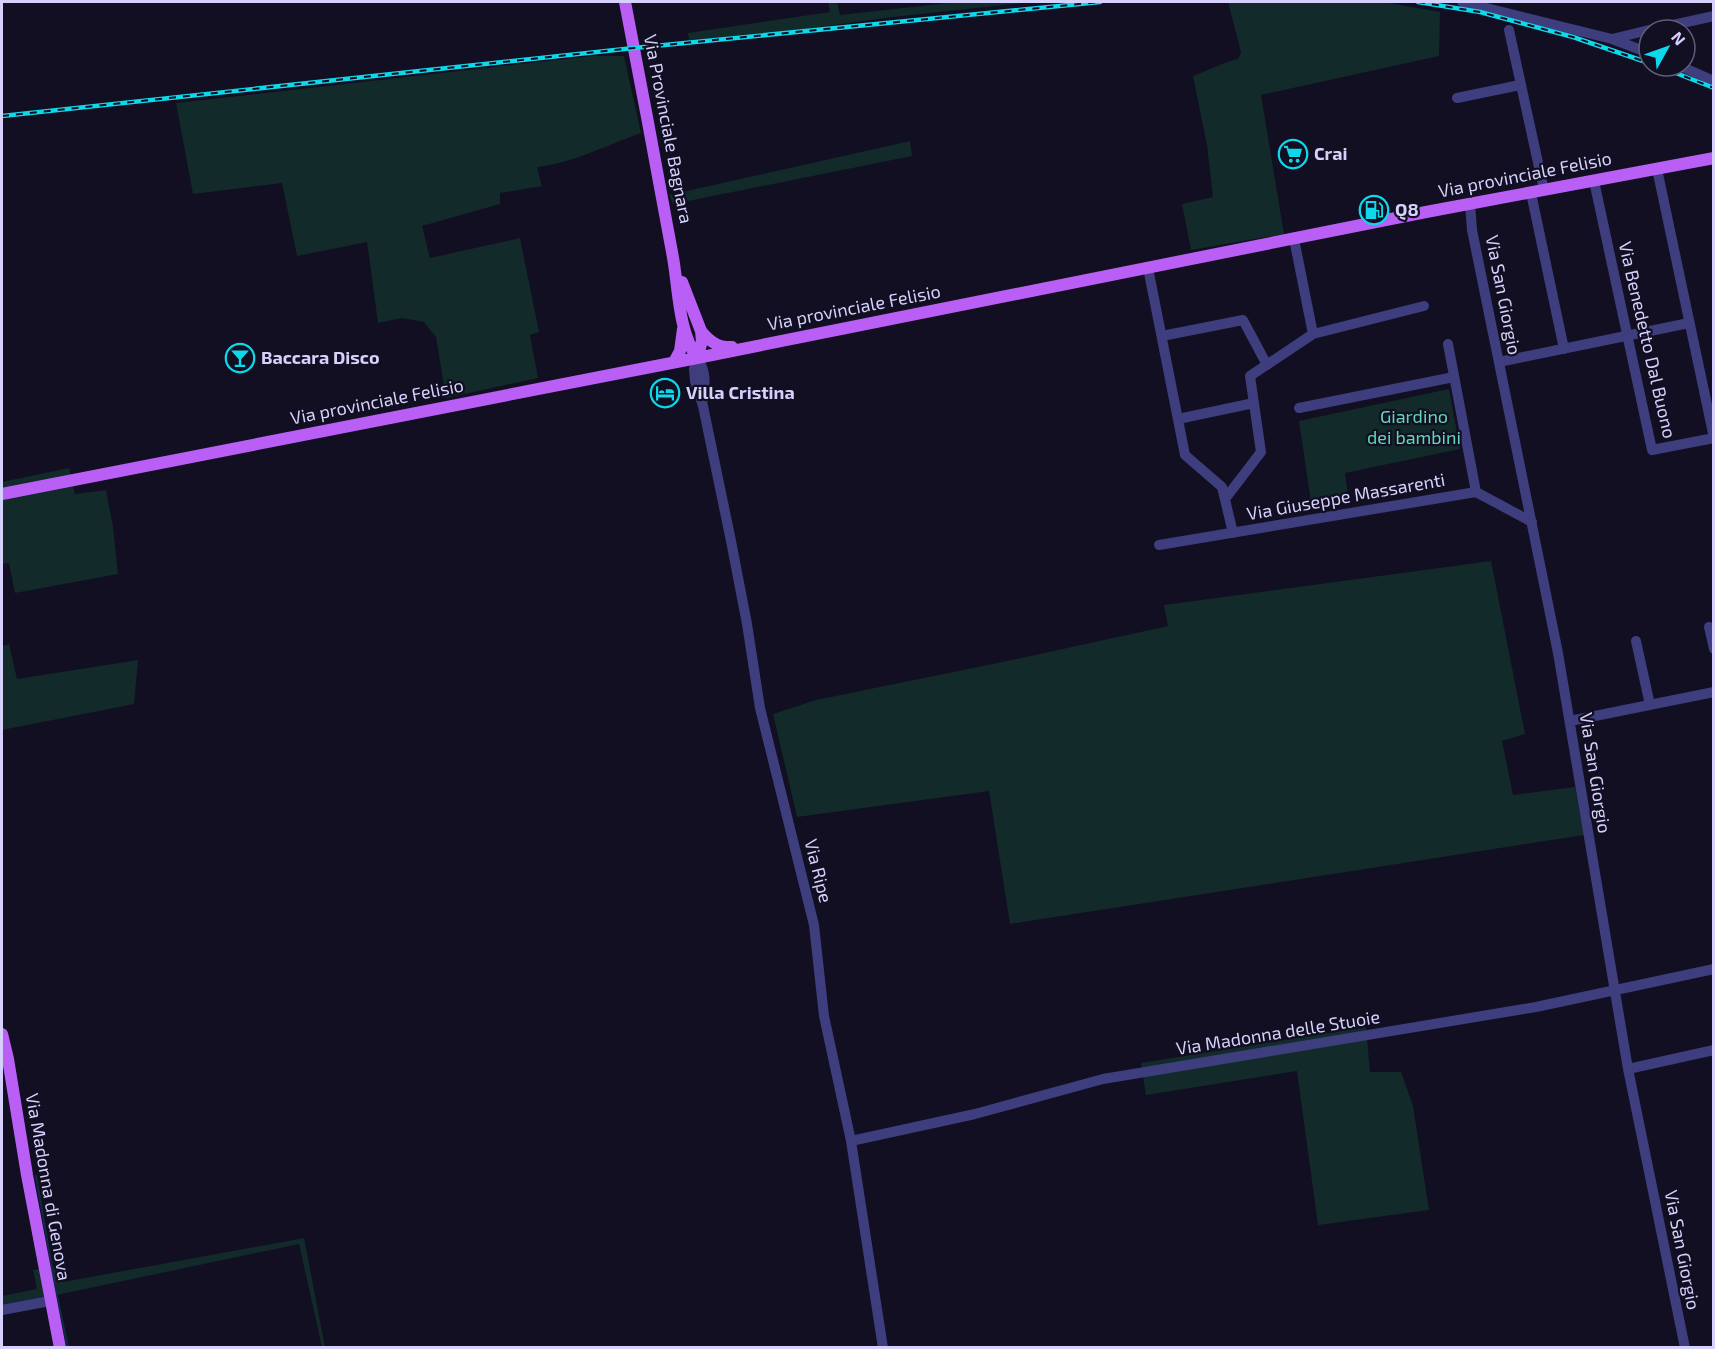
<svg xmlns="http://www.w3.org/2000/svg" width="1715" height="1349" viewBox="0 0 1715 1349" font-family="'Exo 2',sans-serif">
<rect width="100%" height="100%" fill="#110f21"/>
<path fill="#122a29" d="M828 2H837L840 15 957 2H1033L893 17 804 29 689 40 688 33 830 12Z
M1228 2H1383L1440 12 1439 56 1261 95 1284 234 1191 250 1182 204 1213 197 1207 145 1193 76 1227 62 1238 59 1241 52Z
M593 56H624L641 133C607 145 573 163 537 167L542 186 500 193V204L422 226 430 258 520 238 539 332 530 335 538 378 446 398 436 337 424 322 402 318 378 323 367 242 297 256 282 183 193 194 176 103Z
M910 141 912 156 673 204 669 195Z
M1449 389 1460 449 1345 473 1349 503 1312 509 1299 421Z
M69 468 75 494 106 490 113 527 118 574 15 593 9 563 2 564V482Z
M1491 561 1525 734 1502 741 1513 795 1575 787 1584 835 1010 924 989 791 797 817 773 714 816 700 1017 659 1168 626 1164 605Z
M2 640 3 646 9 644 17 679 138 660 134 704 2 730Z
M1366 1027 1370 1072H1401L1413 1106 1429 1210 1318 1225 1297 1071 1146 1095 1141 1063Z
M304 1238 325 1347H322L299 1244 47 1297 2 1315V1296L37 1289 33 1270 60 1265 63 1282Z"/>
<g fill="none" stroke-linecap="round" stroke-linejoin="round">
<path stroke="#112847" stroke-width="2" d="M36 1176 56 1291 68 1348
M2 1305 44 1297"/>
<path stroke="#3e3d7d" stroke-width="10" d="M1462 2 1612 39 1649 53
M1509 30 1544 190
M1650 30 1714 16
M1612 39 1649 30
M1680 66 1714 81
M1457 98 1520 85
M1657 169 1714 438
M1594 181 1652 450 1714 438
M1531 193 1564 349
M1470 204 1472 230 1558 653 1628 1069 1685 1348
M1294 239 1313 334
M1148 268 1185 455 1222 487 1233 533
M1162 336 1243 320 1267 365
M1448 344 1476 492
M697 358 694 369 695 381 703 406 731 541 747 624 760 708 814 925 824 1016 851 1141 883 1348
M697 358C707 371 705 385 703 400
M1499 362 1689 323
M1299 408 1454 377
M1178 419 1254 403
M1225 499 1261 452 1250 376 1313 334 1424 306
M1159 545 1476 492 1532 522
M1709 627 1714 649
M1636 641 1650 705
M1570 721 1714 692
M1628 1069 1714 1050
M851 1141 975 1114 1103 1079 1536 1007 1714 969
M2 1310 50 1301"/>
<path stroke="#ba5ff5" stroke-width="12" d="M625 2C641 85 657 169 672 252 679 287 677 328 697 358
M682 282 701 331 702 341 697 358
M701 331C709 341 718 348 732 347
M674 362 680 351 683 329
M2 494 697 358 1426 212 1714 158
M2 1034 8 1059 27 1175 60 1348"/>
<g stroke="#0ed9eb" stroke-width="4.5">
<path id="rail" d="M1418 2 1480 12 1573 37 1649 63
M1658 66 1714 88
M2 116 634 48 1100 2"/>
</g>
<use href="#rail" stroke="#110f21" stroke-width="2" stroke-dasharray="7" stroke-linecap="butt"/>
</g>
<defs>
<g id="supermarket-ring" transform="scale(1.5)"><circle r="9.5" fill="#110f21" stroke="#0ed9eb" stroke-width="1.5"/><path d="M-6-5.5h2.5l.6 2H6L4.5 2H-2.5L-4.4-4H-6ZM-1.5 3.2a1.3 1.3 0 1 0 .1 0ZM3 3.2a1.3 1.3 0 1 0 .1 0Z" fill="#0ed9eb"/></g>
<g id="fuel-ring" transform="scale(1.5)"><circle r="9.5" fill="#110f21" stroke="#0ed9eb" stroke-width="1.5"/><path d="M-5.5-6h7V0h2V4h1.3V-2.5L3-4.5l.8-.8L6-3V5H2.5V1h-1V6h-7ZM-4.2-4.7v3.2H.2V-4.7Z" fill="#0ed9eb"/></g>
<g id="bar-ring" transform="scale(1.5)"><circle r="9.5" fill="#110f21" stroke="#0ed9eb" stroke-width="1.5"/><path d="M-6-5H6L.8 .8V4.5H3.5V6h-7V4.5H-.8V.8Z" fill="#0ed9eb"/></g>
<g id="hotel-ring" transform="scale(1.5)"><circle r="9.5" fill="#110f21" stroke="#0ed9eb" stroke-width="1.5"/><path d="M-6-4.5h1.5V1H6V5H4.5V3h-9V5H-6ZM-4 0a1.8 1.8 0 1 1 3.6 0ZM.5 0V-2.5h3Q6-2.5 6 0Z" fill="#0ed9eb"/></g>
</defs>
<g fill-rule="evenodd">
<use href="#supermarket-ring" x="1293" y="154"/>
<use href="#fuel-ring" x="1374" y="210"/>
<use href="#bar-ring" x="240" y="358"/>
<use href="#hotel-ring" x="665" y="393"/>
</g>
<g text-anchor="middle" stroke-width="4.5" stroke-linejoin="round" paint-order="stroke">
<g font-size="18" fill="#d5d1fc" stroke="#110f21">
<text transform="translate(668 129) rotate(79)" y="6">Via Provinciale Bagnara</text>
<text transform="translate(1525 175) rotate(-11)" y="6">Via provinciale Felisio</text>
<text transform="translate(1503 295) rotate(79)" y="6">Via San Giorgio</text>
<text transform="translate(854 308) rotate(-11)" y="6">Via provinciale Felisio</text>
<text transform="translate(1647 340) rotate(77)" y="6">Via Benedetto Dal Buono</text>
<text transform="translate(377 402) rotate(-11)" y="6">Via provinciale Felisio</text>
<text transform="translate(1346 497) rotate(-10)" y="6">Via Giuseppe Massarenti</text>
<text transform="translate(1595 773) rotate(81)" y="6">Via San Giorgio</text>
<text transform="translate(818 871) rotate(76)" y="6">Via Ripe</text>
<text transform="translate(1278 1033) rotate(-9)" y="6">Via Madonna delle Stuoie</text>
<text transform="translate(48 1187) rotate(80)" y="6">Via Madonna di Genova</text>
<text transform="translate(1682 1250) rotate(79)" y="6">Via San Giorgio</text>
</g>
<g font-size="18" font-weight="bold" fill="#d5d1fc" stroke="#110f21" text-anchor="start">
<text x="1314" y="160">Crai</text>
<text x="1395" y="216">Q8</text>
<text x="261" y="364">Baccara Disco</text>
<text x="686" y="399">Villa Cristina</text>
</g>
<g font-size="18" fill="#62d7b8" stroke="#110f21">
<text x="1414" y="423">Giardino<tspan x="1414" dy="21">dei bambini</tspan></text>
</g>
</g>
<rect width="1715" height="1349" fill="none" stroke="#d5d1fc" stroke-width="6"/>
<g transform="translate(1667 48) rotate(50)"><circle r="28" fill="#110f21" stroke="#5f5d79" stroke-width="1.5"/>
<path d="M0-4.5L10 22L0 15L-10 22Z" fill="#0ed9eb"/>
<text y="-9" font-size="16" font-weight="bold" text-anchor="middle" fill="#d5d1fc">N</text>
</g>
</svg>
